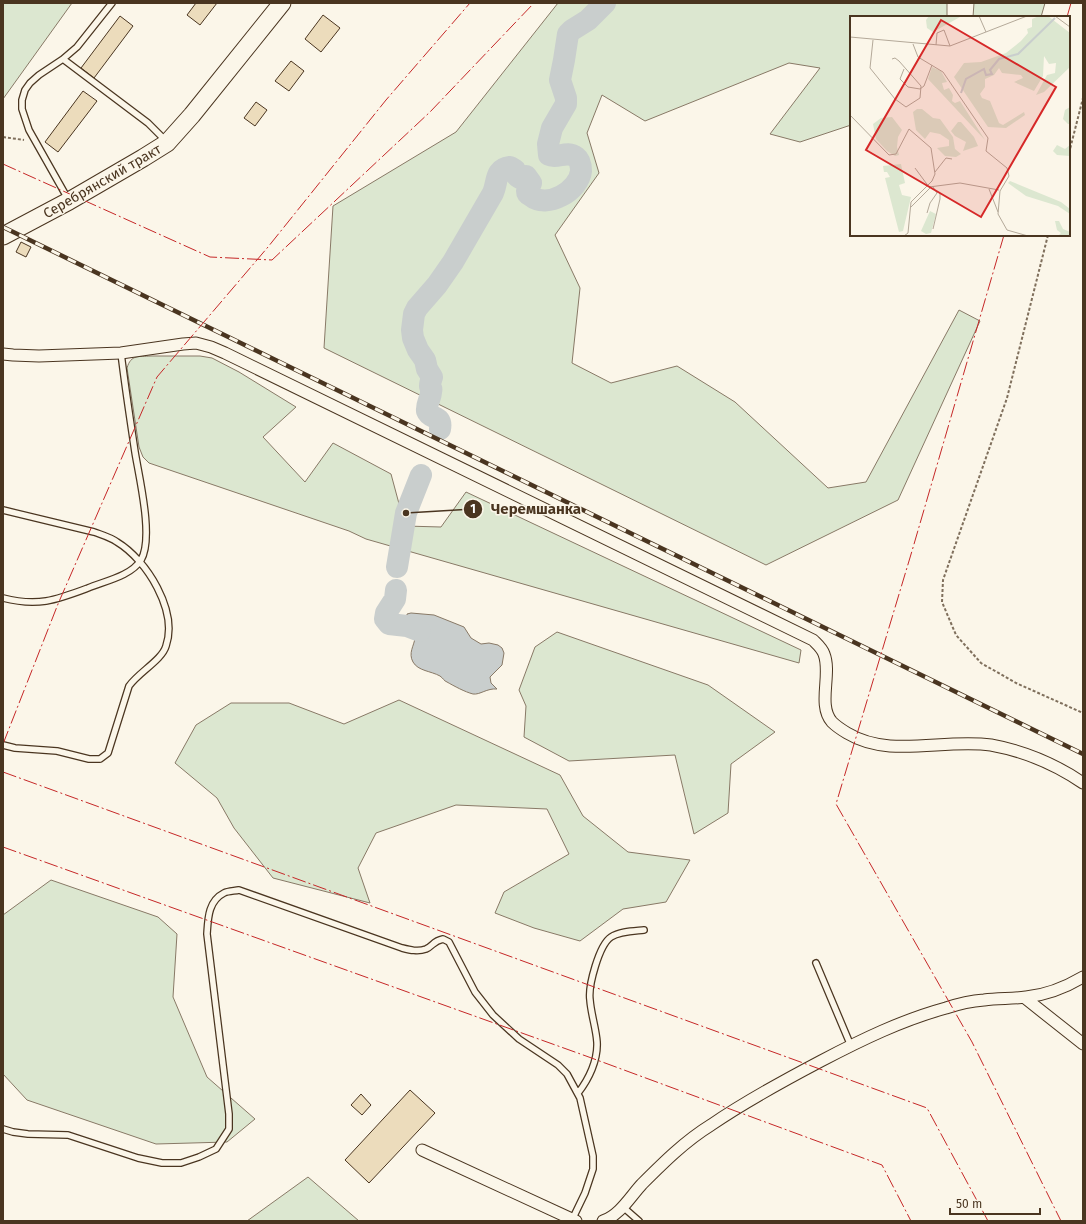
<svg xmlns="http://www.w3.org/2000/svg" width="1086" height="1224" viewBox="0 0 1086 1224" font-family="'Fira Sans',sans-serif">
<rect width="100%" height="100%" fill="#fbf6e9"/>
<path fill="#dce7d0" stroke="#887966" d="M3 3H72L3 99Z
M558 3H947V17H851V125L800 142 770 134 820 68 789 63 645 121 602 95 587 133 599 173 555 235 580 288 572 363 611 383 677 366 735 402 828 488 866 482 959 310 980 321 898 500 766 565 324 348 333 206 456 132Z
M974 3H1045L1041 17H973Z
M151 356H200L212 358 239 372 296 407 263 437 305 482 333 443 391 474 405 526 441 527 466 492 801 650 799 663 366 539 349 531 149 463 143 457 139 447 127 368C131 354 139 357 151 356Z
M557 632 708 685 775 732 731 764 728 813 694 834 675 755 569 761 524 737 526 706 519 690 535 647Z
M399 700 560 775 583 816 628 852 690 860 666 902 623 909 580 941 534 928 495 913 504 892 569 854 547 809 456 805 376 833 358 868 370 903 273 878 234 828 217 798 175 763 196 725 231 703H289L344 724Z
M51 880 158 917 177 934 173 997 207 1077 255 1119 227 1142 156 1144 27 1100 3 1074V915Z
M308 1177 359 1221H247Z"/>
<path fill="#c9cecd" stroke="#887966" d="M411 613 434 615 464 627 471 638 481 644 489 643 498 645 502 648 504 653 502 665 490 677 491 683 497 689C487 688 480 695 473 694 465 692 454 686 447 682 444 681 443 678 440 676 431 671 418 671 413 662 408 653 414 646 415 638L407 629V614Z"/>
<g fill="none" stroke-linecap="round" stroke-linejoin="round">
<path stroke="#c9cecd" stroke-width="22" d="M440 429C443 414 430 420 427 411 426 404 431 398 431 392 432 387 431 391 430 386 430 383 431 380 432 377L427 369 425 360 418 350 413 338 412 330 414 314 417 308 437 285 453 262 493 193C498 182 494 169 510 167L515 170 517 176 520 178 526 176 531 183C530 186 528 189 527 191 527 194 529 195 531 196 547 209 579 191 581 171 581 166 580 160 576 157 567 150 557 159 549 155L548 144 552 128 566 104V98L560 80 564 60 568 34 572 30 588 20 605 3
M397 567 406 513 421 475
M396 590 395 599 386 613 385 619 389 624 407 626 420 631"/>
</g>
<path fill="#ecdcbc" stroke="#4a3520" d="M196 3H217L200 25 187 15Z
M323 15 340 28 321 52 305 39Z
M120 16 133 26 94 78 81 68Z
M291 61 304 71 289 91 275 81Z
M83 91 97 101 58 152 45 142Z
M256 102 267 110 255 126 244 118Z
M21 242 31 247 26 257 16 252Z
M410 1090 435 1113 369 1183 345 1160Z
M361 1094 371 1105 362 1115 351 1105Z"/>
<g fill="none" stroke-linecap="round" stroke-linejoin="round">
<g stroke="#4a3520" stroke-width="8">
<path id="service" d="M63 59 77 47 112 3
M68 199 29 130 22 109V100L25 90 30 83 39 75 63 59 148 123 166 141
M3 510 94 532C102 535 110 537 117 542 147 560 178 611 166 646 162 660 139 672 129 686L108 753 100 759H89L57 751 15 748 3 745
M3 598C38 607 56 600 88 588 105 581 131 576 141 560 154 538 139 477 135 452 130 419 125 386 121 353
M816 963 851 1046
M578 1093C589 1079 598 1060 597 1042 596 1028 591 1014 590 1000 588 986 599 945 611 937 620 931 634 931 644 930
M3 1129 13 1132 28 1134 68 1135 138 1158 162 1163H181L199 1157 216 1149 229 1129V1114L207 934C208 919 208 901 224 893 228 891 235 891 239 890L402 948C410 950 418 952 426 949 433 946 433 941 443 939L449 942 475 992 493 1015 519 1039 558 1065 567 1074 580 1098 593 1156V1169L585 1193 572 1220
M623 1207 639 1221"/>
</g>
<g stroke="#4a3520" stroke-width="13">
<path id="minor" d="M3 354 13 355 39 356 121 353 183 344 196 343 211 347 225 353 813 640C817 644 822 648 824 654 832 674 817 705 832 722 836 726 842 730 847 733 890 759 943 738 991 745 1024 751 1055 764 1083 783
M1025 998 1083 1044
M422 1150 576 1221
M603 1221C620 1215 630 1197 642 1184 663 1163 685 1141 711 1125 746 1101 783 1081 821 1061 861 1040 902 1020 946 1008 958 1004 971 1001 984 1000 998 998 1012 999 1026 997 1046 995 1066 987 1083 977"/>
</g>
<g stroke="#4a3520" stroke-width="19">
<path id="primary" d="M3 236 69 201 143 158 167 143 192 115 282 3"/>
</g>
<path stroke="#7f6f5c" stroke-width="2" stroke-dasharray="3 2" stroke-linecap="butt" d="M3 137 24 140
M1069 153 1083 98
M1048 235 1007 398 943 580 942 602 956 635 981 663 1016 683 1083 713"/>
<use href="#service" stroke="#fbf6e9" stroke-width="5.5"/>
<use href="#minor" stroke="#fbf6e9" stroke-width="11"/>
<use href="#primary" stroke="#fbf6e9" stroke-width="17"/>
<g stroke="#4a3520" stroke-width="4.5">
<path id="rail" d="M3 227 1083 754"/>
</g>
<use href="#rail" stroke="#fbf6e9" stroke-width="3" stroke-dasharray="9" stroke-linecap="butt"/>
<path stroke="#c62828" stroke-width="1" stroke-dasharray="14 3 2 3" stroke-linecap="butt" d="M1067 17 1071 3
M3 164 210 257 272 260 430 112 534 3
M1004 235 912 551 836 804 972 1042 1061 1221
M3 744 58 604 157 377 268 247 386 100 470 3
M3 772 927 1108 988 1221
M3 847 586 1056 882 1165 911 1221"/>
</g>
<g text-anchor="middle" stroke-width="3" stroke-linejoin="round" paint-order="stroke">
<g font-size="14" fill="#4a3520" stroke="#fbf6e9">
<text transform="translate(102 181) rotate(-30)" y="5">Серебрянский тракт</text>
</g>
</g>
<g transform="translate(850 16)">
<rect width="220" height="220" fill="#fbf6e9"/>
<path d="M79 0H110V1L83 16 77 12 76 4ZM189 0H198L220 17V51L194 76 186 79 197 59 205 57 206 47 199 48 194 40 193 60 184 75 164 66 173 62 171 59 152 57 149 52 144 59 135 63V71L130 78 132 82 140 85 149 107 153 109 174 96 175 99 156 112 138 111 104 61 114 47 131 46 156 37 171 25 178 17 177 13 182 11V3ZM82 51 91 55 97 66 92 67 94 74 99 72 103 79 102 85 105 87 110 85 135 124 78 63ZM220 91V108H218L213 103 215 94ZM67 93H72L83 102 90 103 103 121 105 133 111 138 106 141 95 140 87 132 99 130V124L90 118 80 116 75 123 66 114 63 96ZM42 101 52 114 48 121 47 131 49 139 45 140 37 135 26 123 23 108 31 102ZM108 106H111L124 121 128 130 113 135 116 126 105 120 101 115ZM207 129 215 133 220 129V140L207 139 203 135ZM51 148 55 167 49 169 52 179 61 181 53 215 49 216 35 162 40 161 37 156H34L33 150ZM160 165 211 186 220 193V198L208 190 176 180 158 167ZM80 195 86 198 81 217 76 218 71 215ZM205 205H209L213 213 220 216V220H208L211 217 207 214Z" fill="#dce7d0"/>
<path fill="none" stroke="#c9cecd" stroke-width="2" d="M111 77 116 63 134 53 136 59 142 58 140 54 149 43 168 38 205 2"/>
<path fill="none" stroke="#b4a999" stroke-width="1" d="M129 0 136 16M205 0 220 11M0 21 100 30 177 0M23 24 20 52 45 83 56 91 70 82 71 70 49 45 45 42 42 43M63 28 68 41 93 56 138 122 136 135 157 152 159 160 150 175 148 198 157 214 178 220M86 29 87 17 94 14 100 30M54 53 50 63 58 71 70 73 74 70 82 49M0 99 39 139 46 138 59 113 81 132 85 158 82 165 61 186 58 217 54 220M65 152 79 171 110 167 149 174M85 156 96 142 102 143M139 173 148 196M60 192 81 171M77 197 80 187 87 177 83 171M83 213 90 183V177L87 176"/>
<path fill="#d62828" fill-opacity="0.15" stroke="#d62828" stroke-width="2" d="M91 4 206 71 131 201 16 134Z"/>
<rect width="220" height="220" fill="none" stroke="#4a3520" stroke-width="2"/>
</g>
<path fill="none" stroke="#4a3520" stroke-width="1.5" d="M406 513L473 509"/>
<g fill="#4a3520" stroke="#fbf6e9" stroke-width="1.5">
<circle cx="406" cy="513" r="4"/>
<circle cx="473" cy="509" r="10"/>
</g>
<g font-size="12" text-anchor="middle" font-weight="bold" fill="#fff">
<text x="473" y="513">1</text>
</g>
<g font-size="15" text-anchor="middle" font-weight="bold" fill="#4a3520" stroke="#fbf6e9" stroke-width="3" stroke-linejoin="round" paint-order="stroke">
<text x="536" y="514">Черемшанка</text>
</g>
<rect width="1086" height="1224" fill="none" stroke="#4a3520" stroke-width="8"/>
<path d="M950 1208v6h90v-6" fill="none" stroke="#4a3520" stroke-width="2"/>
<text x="956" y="1208" font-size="12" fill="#4a3520" stroke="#fbf6e9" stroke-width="3" paint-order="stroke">50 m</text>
</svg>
